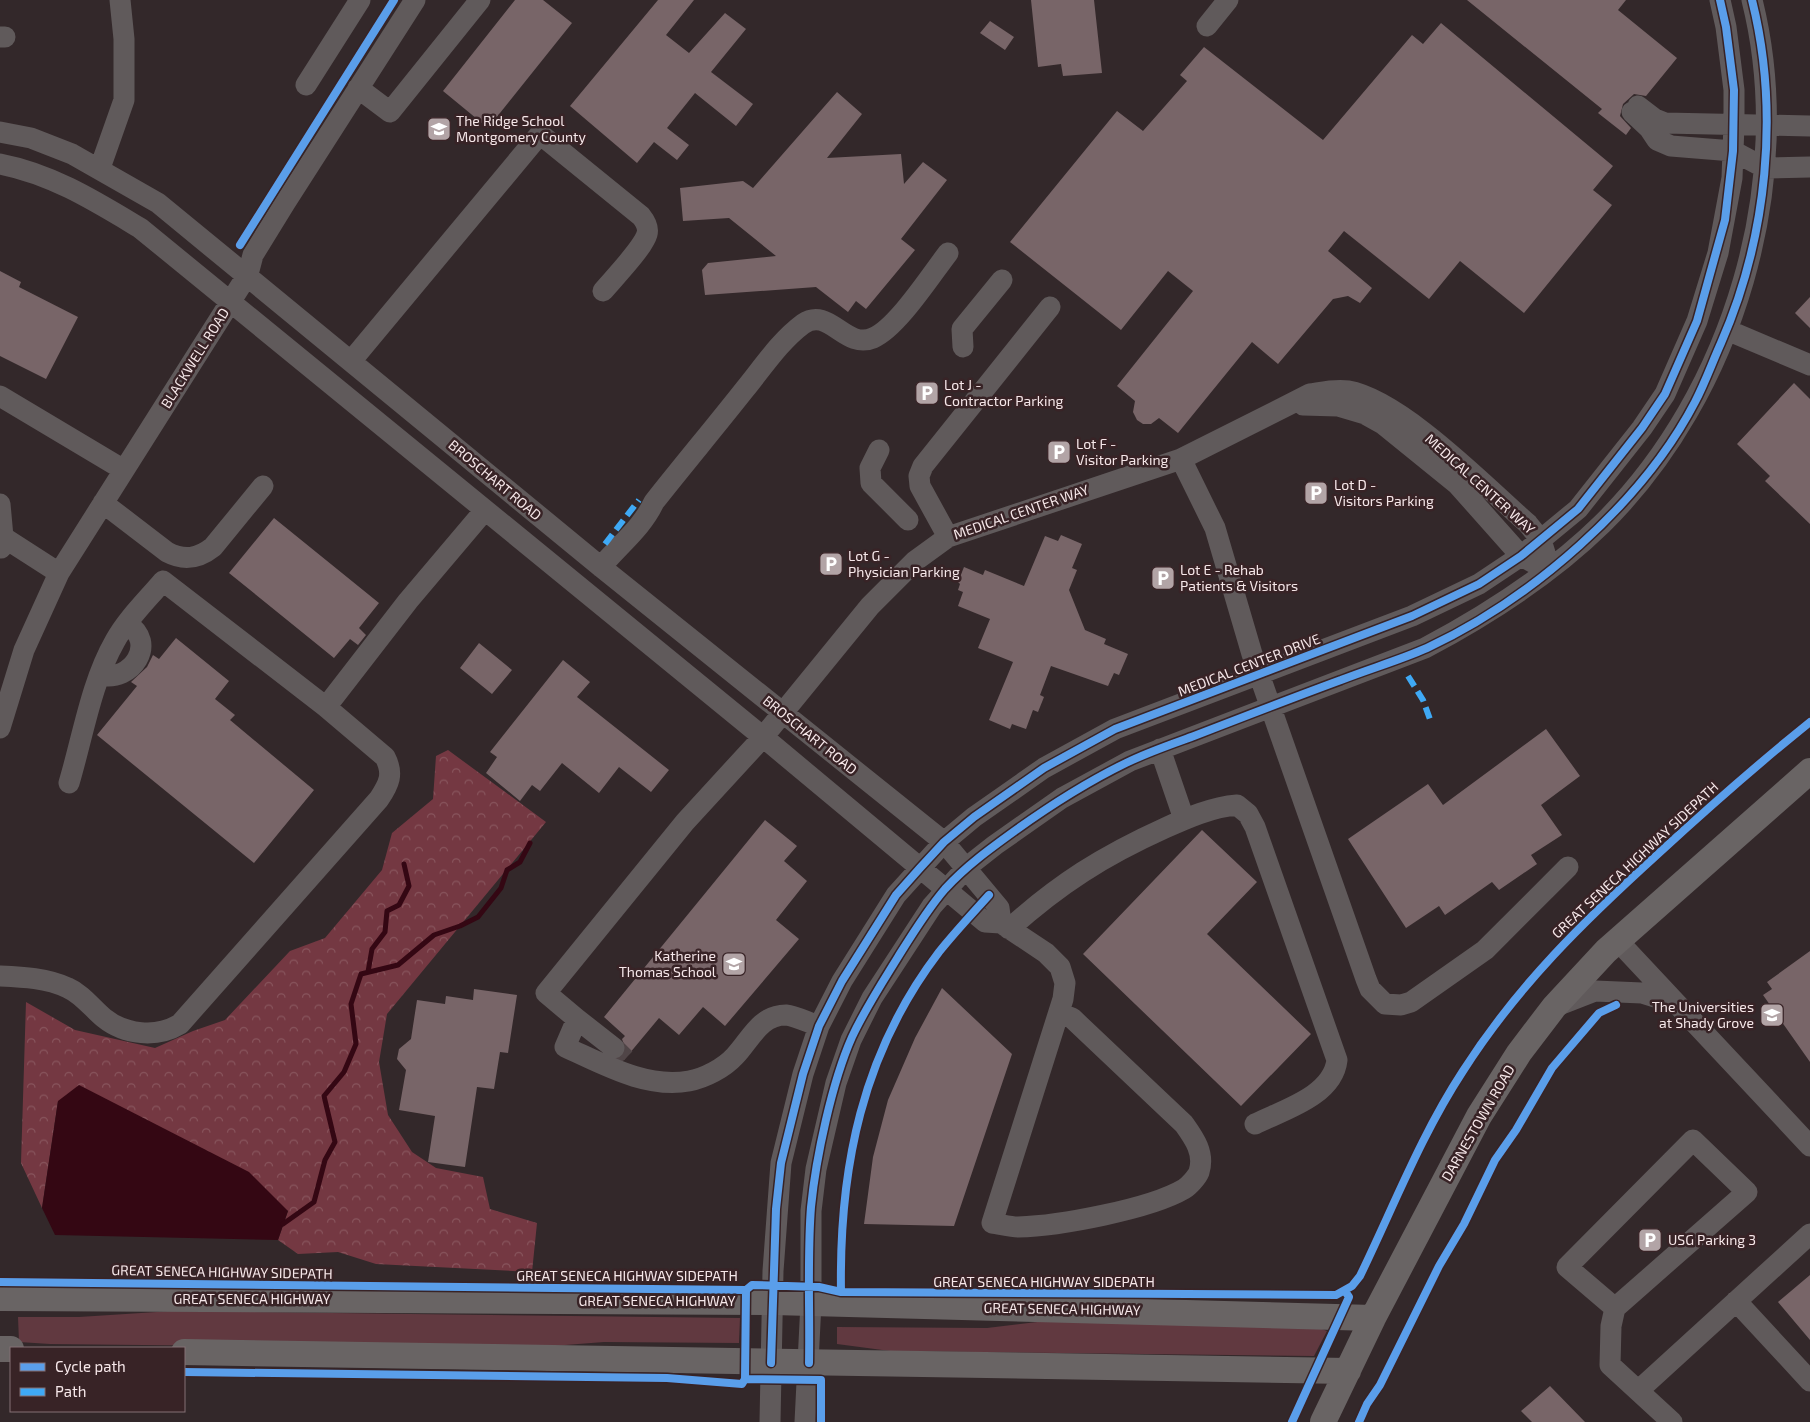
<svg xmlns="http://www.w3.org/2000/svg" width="1810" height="1422" viewBox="0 0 1810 1422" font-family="'Exo 2',sans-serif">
<defs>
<pattern id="forest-crowns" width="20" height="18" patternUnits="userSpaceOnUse" patternTransform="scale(1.25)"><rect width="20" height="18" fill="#743842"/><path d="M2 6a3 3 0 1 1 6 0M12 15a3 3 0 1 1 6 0" fill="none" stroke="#88555d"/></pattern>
</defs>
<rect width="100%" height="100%" fill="#33282a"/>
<path fill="#613940" d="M172 1311 740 1318 739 1343 604 1342 514 1349 50 1344 19 1342 18 1317H79Z
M1054 1320 1316 1327 1327 1331 1314 1356 890 1351 837 1344V1327L987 1328Z"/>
<path fill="url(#forest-crowns)" d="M448 750 546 822 387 1014 379 1062 388 1115 412 1152 436 1168 483 1177 490 1209 537 1223 532 1272 376 1264 338 1252 298 1254 278 1240 288 1211 58 1101 42 1208 21 1163 26 1002 75 1030 155 1048 193 1031 225 1020 290 951 325 938 382 870 392 833 433 799 436 756Z"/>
<path fill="#340713" d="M79 1085 249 1172 288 1211 278 1240 55 1235 42 1208 58 1101Z"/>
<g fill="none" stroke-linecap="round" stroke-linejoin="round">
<path stroke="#340713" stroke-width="5" d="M368 972 372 949 385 932 387 911 399 905 409 886 404 864
M283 1224 314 1202 325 1160 335 1142 324 1096 344 1072 356 1044 351 1004 361 974 398 965 434 935 460 926 478 917 501 888 507 870 520 862 530 843"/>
</g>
<path fill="#786568" d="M515 0H543L572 23 488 128 443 91Z
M658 0H694L666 35 689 53 725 13 746 29 711 72 753 104 736 126 695 93 667 128 689 145 677 160 654 142 637 163 570 106Z
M1031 0H1094L1102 73 1063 76 1061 64 1038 67Z
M1467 0H1626L1618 10 1677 58 1646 96 1634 94 1623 104 1620 116 1631 128 1626 135 1598 113 1602 109Z
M990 21 1014 37 1005 50 980 33Z
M1441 23 1613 166 1593 190 1612 205 1524 313 1460 261 1429 299 1344 231 1328 251 1372 288 1360 303 1348 296 1333 299 1278 364 1252 342 1178 433 1159 418 1151 424H1143L1137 420 1133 412 1135 401 1117 386 1193 291 1168 271 1121 330 1010 242 1117 111 1143 131 1187 81 1180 75 1204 47 1323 140 1412 35 1423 44Z
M837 92 862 114 827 158 901 154 904 184 923 162 947 180 901 239 915 250 866 309 856 301 848 312 816 287 705 295 702 270 708 263 776 256 729 218 683 221 680 188 743 181 753 188Z
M0 271 21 282 19 287 78 317 46 379 0 356Z
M1810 297V328L1795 313Z
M1794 383 1810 399V524L1765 481 1770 476 1737 444Z
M274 518 379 603 359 628 366 635 358 645 350 639 334 658 229 573Z
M1061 535 1082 544 1072 568 1077 570 1069 590 1085 630 1106 639 1104 644 1128 654 1119 675 1114 673 1108 686 1051 666 1040 695 1044 697 1038 712 1033 710 1026 729 1012 724 1010 729 989 720 1013 662 978 648 990 619 958 606 963 592 958 590 960 584 958 582 964 567 983 575 985 570 1024 586 1045 536 1058 541Z
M176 638 229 681 215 699 235 715 230 720 314 790 254 863 97 735 137 686 131 682 147 667 153 655 159 659Z
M479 643 512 670 492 694 460 668Z
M563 660 590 682 577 697 669 770 651 792 619 767 599 793 562 763 540 791 532 785 520 801 486 773 497 757 490 752Z
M1546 729 1580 776 1541 805 1562 835 1531 855 1537 864 1499 890 1492 882 1445 915 1439 906 1406 928 1348 839 1428 784 1443 805Z
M765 820 797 846 784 861 807 881 776 920 799 939 725 1026 703 1007 679 1035 659 1018 624 1060 621 1058 626 1050 622 1039 625 1036 604 1017Z
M1202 830 1257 882 1207 934 1311 1034 1241 1106 1083 954Z
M1810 951V1062L1763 995 1772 989 1767 982Z
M942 988 1012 1054 954 1226 864 1224 873 1157 888 1100 915 1038Z
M474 989 517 995 508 1053 500 1052 494 1089 477 1087 465 1167 428 1162 435 1116 399 1110 406 1070 397 1059 399 1049 411 1039 417 1000 445 1004 446 996 473 1000Z
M1810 1275V1340L1778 1302Z
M1550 1386 1585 1422H1532L1521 1411Z"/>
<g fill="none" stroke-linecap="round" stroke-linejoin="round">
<path stroke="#504547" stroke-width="21" stroke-dasharray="21 11" stroke-linecap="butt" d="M614 1048 625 1059"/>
<path stroke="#605a5b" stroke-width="21" d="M1207 26 1228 0
M0 37H5
M306 85 360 0
M358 88 390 112 480 0
M1638 106 1655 119 1665 123 1810 126
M1632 112 1649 128 1657 140 1671 146 1733 151 1765 168 1810 167
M0 132 31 138 72 154 158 203 601 567 944 842 999 908 1001 923
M0 164C52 174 95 201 140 228L763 737 985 922 1001 923 1046 953 1060 967 1065 983 1063 999 992 1223C1000 1224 1010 1227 1018 1227 1059 1226 1150 1209 1184 1189 1189 1186 1197 1177 1199 1172 1205 1153 1194 1138 1184 1124L1072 1018 1059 1013
M100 168 124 100V39L120 0
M1727 330 1810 365
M963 347 962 329 1002 280
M352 360 540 134 641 216C645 221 649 227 647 234 643 248 614 278 603 291
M0 396 124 470
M1303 405 1338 406 1365 414 1383 424 1457 484 1521 556 1534 563
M879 450 870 468 871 483 908 520
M1181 459 1215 528 1252 654 1366 979 1370 989 1385 1004 1401 1005 1411 1002 1485 950 1568 867
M103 503 167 552C184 561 198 559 213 547L263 486
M0 504 3 537 1 548
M0 535 59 573
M948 537 920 486 919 476 923 466 1050 307
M601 567C619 545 642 528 654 502 684 464 715 427 745 389 763 367 780 341 803 324 829 306 845 350 873 338 897 328 931 275 948 253
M100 675C132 683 158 642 127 624
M0 728 24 650 59 573 248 274 253 255 285 203 415 0
M1160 749 1184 819
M69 783C83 736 91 683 115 641 127 619 147 600 163 581L326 707 408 601 485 510
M1009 929C1059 884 1103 856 1165 828 1187 818 1212 807 1237 805L1248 814 1255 827 1337 1060C1333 1096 1283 1110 1255 1124
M1617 940 1810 1146
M0 976C23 977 47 978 68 988 82 994 92 1008 104 1018 125 1035 157 1038 180 1024L379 799C389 784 394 774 385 757L326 707
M1554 1007 1595 991 1642 993 1674 1003
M577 1019 546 993 685 822 763 737 870 606 915 561 948 537 1181 459 1310 394C1323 392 1335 389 1348 391 1401 400 1486 487 1528 524L1541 540 1545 553
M614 1048 577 1019 565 1047C603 1064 646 1089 689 1081 705 1078 724 1068 735 1056 751 1039 760 1015 786 1015 796 1016 809 1023 819 1026
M1736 1301 1810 1381
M1615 1308 1567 1267 1693 1140 1747 1192 1615 1308 1611 1326 1610 1365 1672 1422
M1639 1390 1810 1234
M770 1422 773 1271 781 1163 803 1074 819 1026 842 981 896 895 944 842 974 817 1044 768 1115 729 1412 616 1479 584 1521 556 1578 509 1642 428 1665 394 1697 321 1718 253 1732 178 1734 124V90L1726 27 1720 0
M805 1422 811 1303V1211L816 1169 836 1083 851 1040 872 998 932 906 967 867 995 845 1062 798 1130 761 1425 648C1489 614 1550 575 1602 524 1734 394 1797 180 1752 0"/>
<path stroke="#696464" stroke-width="26" d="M0 1298 773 1302 1373 1318
M0 1349H11
M184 1352 1348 1371
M1323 1422 1373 1318 1479 1116 1519 1053 1554 1007 1606 951 1810 771"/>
<path stroke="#3fa9f5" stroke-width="6" stroke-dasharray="12 6" stroke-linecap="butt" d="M605 544 639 500
M1408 676 1423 700 1431 722"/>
<g stroke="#382326" stroke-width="11">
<path id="cycleway" d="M240 245 394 0
M0 1282 746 1290 752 1285 819 1287 841 1292 1336 1295 1352 1286 1360 1276C1393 1208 1421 1135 1463 1071 1518 985 1584 921 1659 853 1708 808 1758 764 1810 722
M841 1292C839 1168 862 1053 939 952 955 932 972 914 989 895
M771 1363 776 1209 781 1163 803 1074 819 1026 842 981 896 895 920 868 944 842 974 817 1044 768 1115 729 1412 616 1479 584 1521 556 1578 509 1642 428 1665 394 1697 321 1725 220 1733 151 1734 90 1726 27 1720 0
M809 1363C810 1311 807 1258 811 1207 816 1157 832 1082 852 1037 865 1009 882 983 898 957 913 933 927 910 945 889 966 866 991 848 1016 830 1051 805 1087 782 1126 763 1148 752 1172 744 1194 736 1243 717 1292 698 1341 680 1369 669 1400 660 1427 648 1530 600 1642 504 1695 402 1705 383 1712 363 1721 343 1767 238 1780 112 1752 0
M184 1372 667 1378 742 1384 745 1379 821 1380V1422
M745 1379 746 1290
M1292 1422 1349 1297 1345 1291
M1359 1422 1367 1404 1380 1385 1439 1266 1464 1224 1495 1160 1516 1130 1552 1068 1599 1013 1616 1005"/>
</g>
<use href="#cycleway" stroke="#5a9eea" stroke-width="8"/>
</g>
<defs>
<g id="school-square" transform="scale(1.25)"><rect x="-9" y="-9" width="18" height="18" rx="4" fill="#b2a4a6" stroke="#382326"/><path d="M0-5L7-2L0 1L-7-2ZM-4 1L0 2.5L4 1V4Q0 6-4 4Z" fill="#fff"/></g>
<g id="parking-square" transform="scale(1.25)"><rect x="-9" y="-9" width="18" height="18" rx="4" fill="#b2a4a6" stroke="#382326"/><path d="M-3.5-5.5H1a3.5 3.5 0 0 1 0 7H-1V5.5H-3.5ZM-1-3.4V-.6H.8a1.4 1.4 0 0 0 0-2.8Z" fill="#fff"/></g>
<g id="university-square" transform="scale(1.25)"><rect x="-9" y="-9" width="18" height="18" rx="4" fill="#b2a4a6" stroke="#382326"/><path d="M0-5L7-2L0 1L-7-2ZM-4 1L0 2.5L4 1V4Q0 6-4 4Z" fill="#fff"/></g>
</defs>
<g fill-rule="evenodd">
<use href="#school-square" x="439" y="129"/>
<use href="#parking-square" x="927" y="393"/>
<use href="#parking-square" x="1059" y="452"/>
<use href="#parking-square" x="1316" y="493"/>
<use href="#parking-square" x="831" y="564"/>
<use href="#parking-square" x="1163" y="578"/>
<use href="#school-square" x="734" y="964"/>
<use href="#university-square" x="1772" y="1015"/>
<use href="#parking-square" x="1650" y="1240"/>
</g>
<g text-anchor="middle" stroke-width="5" stroke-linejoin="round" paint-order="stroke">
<g font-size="14" fill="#f6e7e9" stroke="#382326" text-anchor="start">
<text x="456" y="126">The Ridge School<tspan x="456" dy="16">Montgomery County</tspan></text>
<text x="944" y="390">Lot J -<tspan x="944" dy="16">Contractor Parking</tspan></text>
<text x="1076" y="449">Lot F -<tspan x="1076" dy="16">Visitor Parking</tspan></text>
<text x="1334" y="490">Lot D -<tspan x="1334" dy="16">Visitors Parking</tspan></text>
<text x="848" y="561">Lot G -<tspan x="848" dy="16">Physician Parking</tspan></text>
<text x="1180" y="575">Lot E - Rehab<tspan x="1180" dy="16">Patients &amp; Visitors</tspan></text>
<text x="716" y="961" text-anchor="end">Katherine<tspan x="716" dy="16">Thomas School</tspan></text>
<text x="1754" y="1012" text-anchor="end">The Universities<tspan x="1754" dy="16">at Shady Grove</tspan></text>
<text x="1668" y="1245">USG Parking 3</text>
</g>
<g font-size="14" fill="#f6e7e9" stroke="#382326">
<text transform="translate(195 358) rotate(-58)" y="5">BLACKWELL ROAD</text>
<text transform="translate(495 480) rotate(40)" y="5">BROSCHART ROAD</text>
<text transform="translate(1480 484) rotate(42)" y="5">MEDICAL CENTER WAY</text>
<text transform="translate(1021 512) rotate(-19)" y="5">MEDICAL CENTER WAY</text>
<text transform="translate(1249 665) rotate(-21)" y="5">MEDICAL CENTER DRIVE</text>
<text transform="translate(810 735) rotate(39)" y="5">BROSCHART ROAD</text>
<text transform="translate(1635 860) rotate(-43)" y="5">GREAT SENECA HIGHWAY SIDEPATH</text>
<text transform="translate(1478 1123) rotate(-60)" y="5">DARNESTOWN ROAD</text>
<text transform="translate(222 1272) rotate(1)" y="5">GREAT SENECA HIGHWAY SIDEPATH</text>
<text x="627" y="1281">GREAT SENECA HIGHWAY SIDEPATH</text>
<text x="1044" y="1287">GREAT SENECA HIGHWAY SIDEPATH</text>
<text x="252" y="1304">GREAT SENECA HIGHWAY</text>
<text x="657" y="1306">GREAT SENECA HIGHWAY</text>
<text transform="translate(1062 1309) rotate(1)" y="5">GREAT SENECA HIGHWAY</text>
</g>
</g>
<rect x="10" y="1347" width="175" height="65" fill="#382326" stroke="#847174"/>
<rect x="20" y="1363" width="25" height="8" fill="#5a9eea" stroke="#847174"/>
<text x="55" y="1372" font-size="15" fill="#f6e7e9">Cycle path</text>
<rect x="20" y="1388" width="25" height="8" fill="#3fa9f5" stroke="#847174"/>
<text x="55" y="1397" font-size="15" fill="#f6e7e9">Path</text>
</svg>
